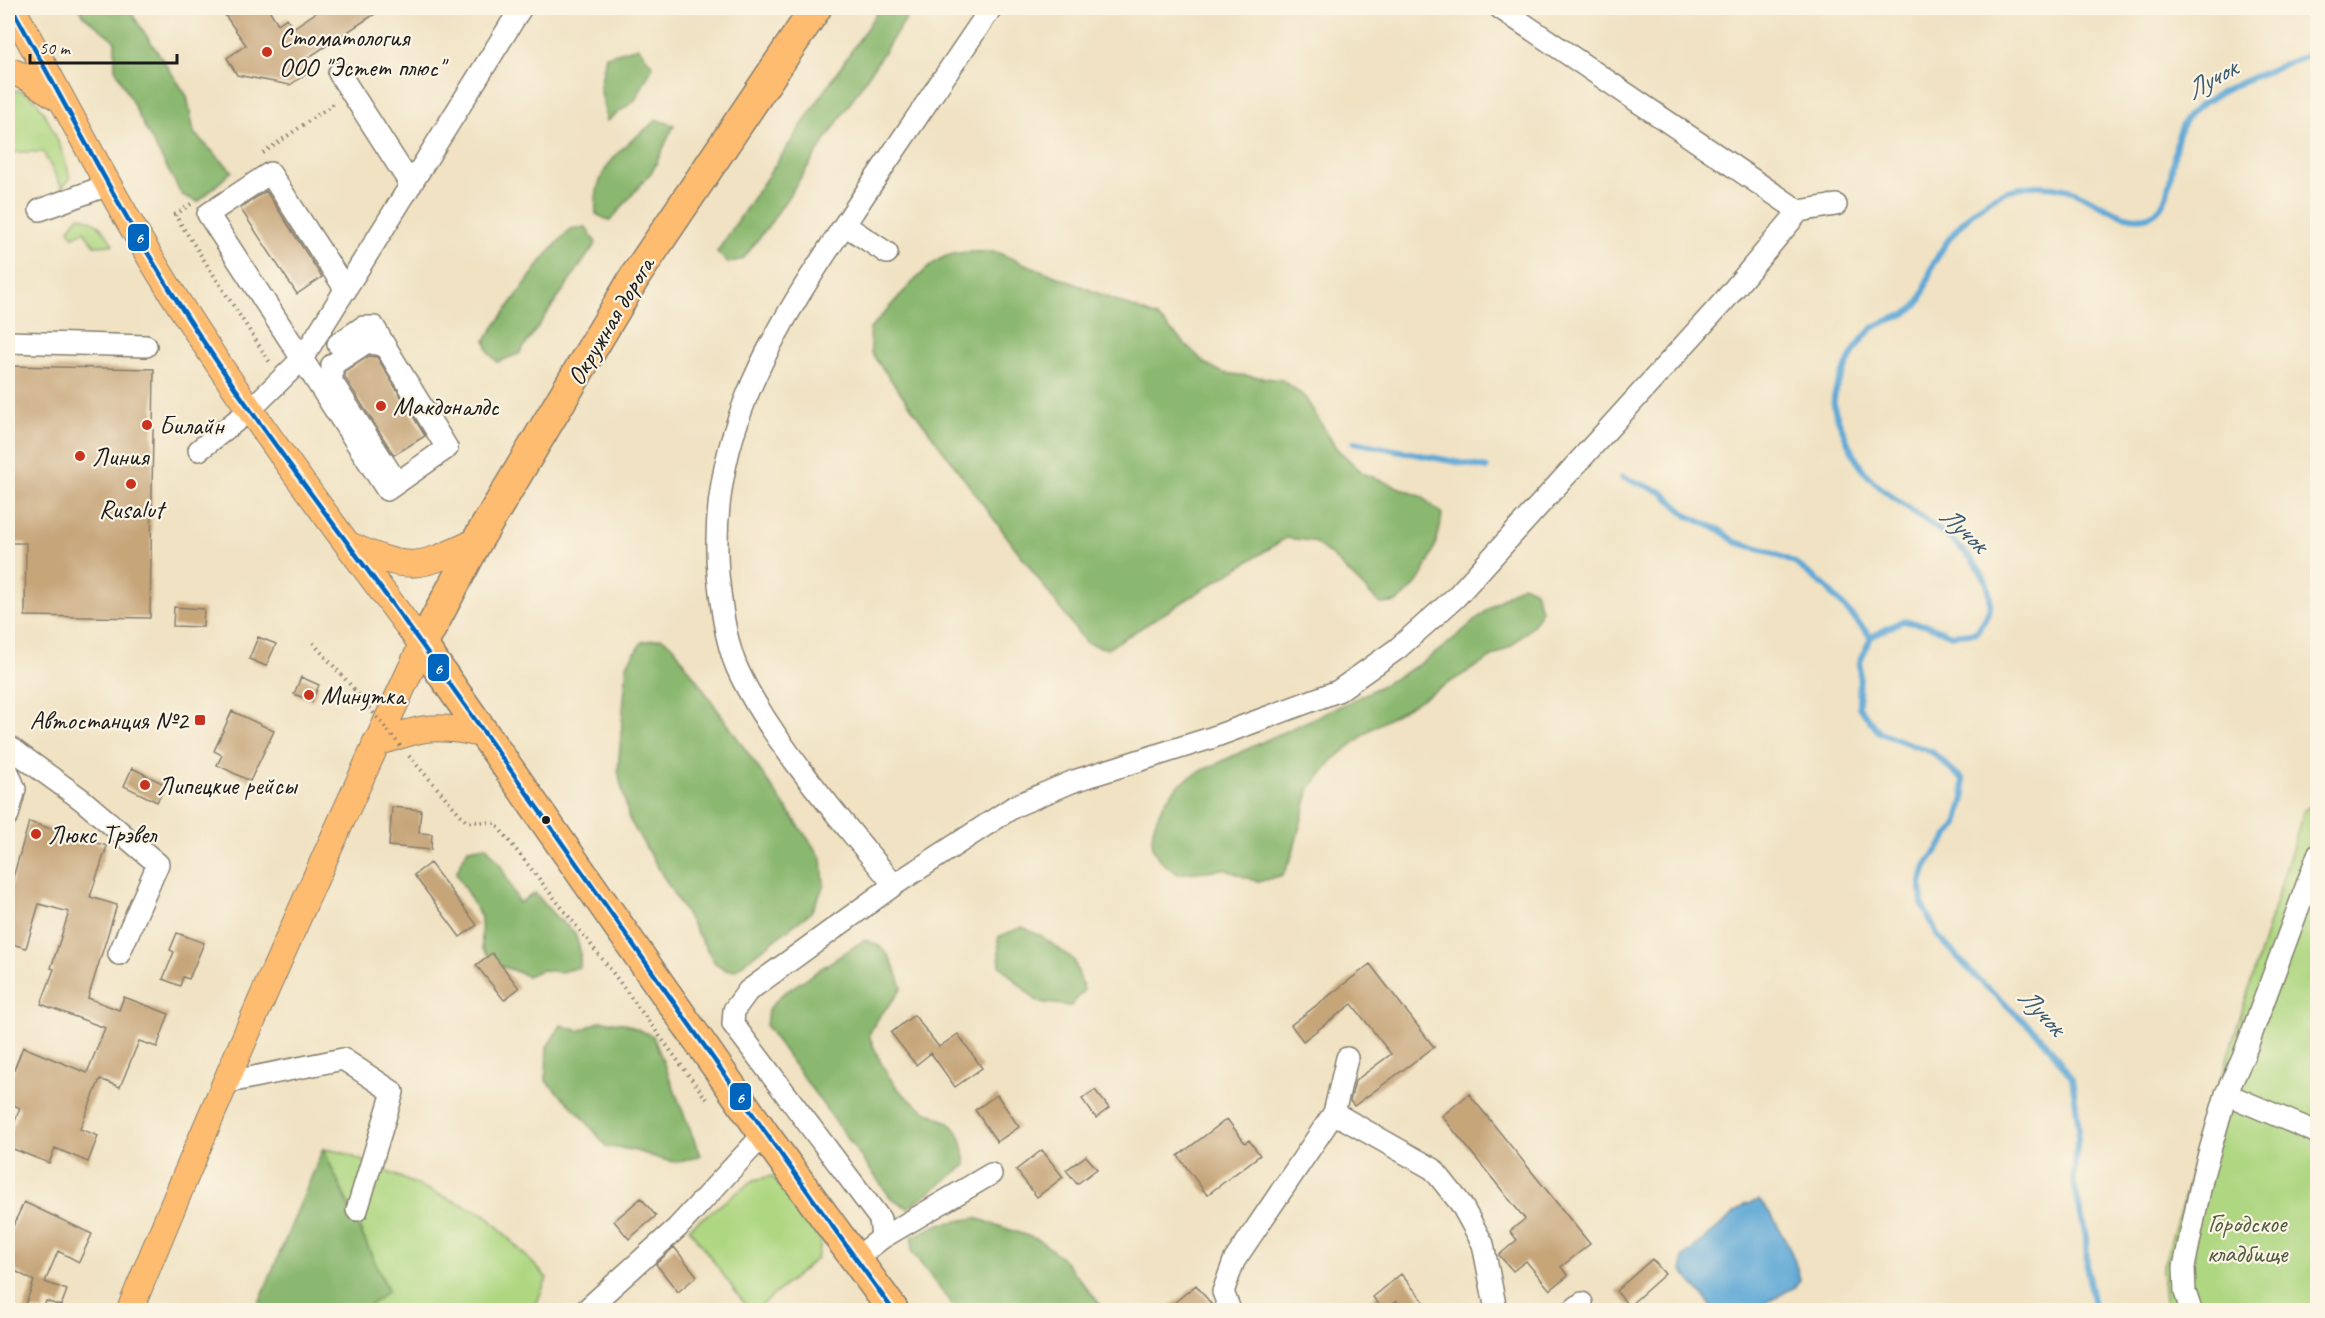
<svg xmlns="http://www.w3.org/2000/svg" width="2325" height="1318" viewBox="0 0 2325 1318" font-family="Caveat,sans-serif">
<rect width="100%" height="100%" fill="#fcf5e5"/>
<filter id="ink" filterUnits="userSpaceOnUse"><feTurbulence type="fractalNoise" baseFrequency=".0167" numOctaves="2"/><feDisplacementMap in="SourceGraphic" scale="12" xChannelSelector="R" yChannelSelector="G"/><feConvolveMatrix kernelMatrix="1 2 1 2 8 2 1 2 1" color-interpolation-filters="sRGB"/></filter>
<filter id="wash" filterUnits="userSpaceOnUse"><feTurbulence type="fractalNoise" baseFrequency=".008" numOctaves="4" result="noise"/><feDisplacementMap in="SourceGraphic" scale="24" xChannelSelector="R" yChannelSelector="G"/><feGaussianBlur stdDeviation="1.35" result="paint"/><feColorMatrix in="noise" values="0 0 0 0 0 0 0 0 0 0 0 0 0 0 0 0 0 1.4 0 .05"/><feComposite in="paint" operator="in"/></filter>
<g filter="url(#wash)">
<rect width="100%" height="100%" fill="#f0e2c3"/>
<path fill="#afd782" stroke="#667a4f" stroke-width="1.5" d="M8 89C14 90 24 91 30 95 46 107 66 158 70 179L62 187 43 152H8Z
M79 216C97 220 104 229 113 245L95 246 84 231 73 237 69 229Z
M2317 802V1310H2166L2162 1270 2304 810Z
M323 1149 342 1152 486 1215 547 1278 534 1310H364L388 1290Z
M772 1176 822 1241 817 1258 756 1310H749L689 1228 754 1180Z"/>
<path fill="#8bb870" stroke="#546a46" stroke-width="1.5" d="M79 8H128L187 96 194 133 232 171 198 202 182 195 145 128 115 68V41L84 16Z
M880 8H913L772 221 743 259 728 263 717 252Z
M638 47 653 66 635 100 607 121 600 87 606 56Z
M657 120 674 125 653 170 610 221 596 214C592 167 623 147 657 120Z
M586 227 596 243 519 354 497 362 488 351 485 340 543 259 570 229Z
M996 252 1157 317 1206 364 1223 373 1282 380 1305 397 1336 448 1363 473 1422 497 1442 514C1439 543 1424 584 1398 601 1393 604 1386 603 1380 604L1332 556 1313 541 1286 538 1107 649 1085 642 871 353 870 329C885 312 921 270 940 259 956 250 978 252 996 252Z
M1523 585 1535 591 1541 610 1533 626 1511 646 1371 729 1332 761 1310 788 1292 856 1283 875 1258 882 1224 869 1178 874C1173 870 1165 866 1160 860 1141 840 1161 803 1177 787 1191 773 1216 765 1233 756 1295 725 1359 701 1418 665 1456 642 1484 607 1523 585Z
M662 638 673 646 822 859 824 886 811 912 735 970H726L715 963 629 819 618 771 627 664 642 642Z
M486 846 500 864 519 903 535 893 555 916 575 933 580 950V967L560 972 542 970 527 976 494 963 482 948 481 917 456 873 468 849Z
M1022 927 1041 936 1074 960 1084 990 1071 1006 1038 1002 1000 966 998 937Z
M864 940C888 944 895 966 902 988 891 1005 876 1016 869 1035 879 1061 890 1086 914 1103 948 1128 960 1114 966 1165L908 1208 890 1197 766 1026 768 1010 781 995Z
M601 1021 624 1023 653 1036 700 1155C672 1169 663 1158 636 1151 627 1148 616 1148 607 1147L581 1115 546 1081 547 1047 561 1025 579 1031Z
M323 1149 388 1291 364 1310H256Z
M976 1218 1039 1240 1060 1256 1105 1310H956L912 1252V1237L939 1224Z"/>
<path fill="#5ea8d6" stroke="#3d6279" stroke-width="1.5" d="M1759 1200C1776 1216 1796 1257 1800 1280L1793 1288 1753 1310H1715L1682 1271V1258L1744 1205Z"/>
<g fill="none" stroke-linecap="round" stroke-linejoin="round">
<path stroke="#5ea8d6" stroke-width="6" d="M1354 442 1487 468
M1622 477 1662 492 1688 516 1720 530 1735 542 1765 550 1795 563 1825 586 1871 637
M2095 1310 2087 1270 2086 1237 2073 1179 2079 1128 2072 1078 2044 1040 1975 976 1938 936 1922 904 1921 882 1927 864 1957 824 1964 798 1963 780 1932 752 1880 733 1859 707 1860 662 1871 637 1902 621 1927 625 1952 635 1977 632C1981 625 1989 614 1990 606 1995 551 1905 513 1872 480 1860 468 1850 449 1844 433 1832 407 1829 400 1843 373 1851 357 1859 339 1873 328 1886 318 1906 318 1917 305 1926 294 1927 276 1934 263 1949 235 1973 206 2002 193 2021 185 2045 184 2065 189 2091 194 2125 229 2153 214 2177 201 2168 144 2186 119 2205 92 2285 65 2318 51"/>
</g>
<g id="blocks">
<path fill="#c6a579" d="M220 8H268L278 24 287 18 293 28 323 8H384L303 61 310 71 290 85 237 75 227 58 246 45Z
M266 191 322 277 297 294 240 208Z
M369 356 377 357 425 436 394 455 345 378V372Z
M8 366 154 369 150 618 25 616 26 543H8Z
M174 607 204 609 203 627 173 626Z
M258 637 276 644 266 666 249 659Z
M301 677 319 685 312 701 294 694Z
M232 711 274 731 250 781 217 765 222 755 214 751Z
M132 768 166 785 157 802 124 786Z
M392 807 421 810 419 833 432 834 431 850 389 846Z
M29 822 107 846 90 897 117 905 88 998 119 1010 124 997 169 1014 157 1047 139 1041 120 1087 100 1079 80 1129 98 1136 88 1162 55 1148 49 1163 8 1147V1139L20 1108 8 1102V1085L23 1047 87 1073 105 1028 41 1004 54 969 51 968 69 912 39 904 26 948 8 943V895Z
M430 863 477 925 460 937 414 875Z
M177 933 204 943 189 979 183 977 180 986 163 979 174 952 170 950Z
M492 953 519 988 504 1000 476 965Z
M1370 964 1434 1047 1354 1106 1350 1101 1355 1081 1391 1054 1352 1004 1303 1041 1291 1025Z
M914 1015 939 1047 958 1034 982 1068 955 1087 931 1053 916 1065 891 1033Z
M1095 1090 1109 1108 1096 1118 1082 1099Z
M1469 1094 1590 1244 1561 1267 1568 1276 1550 1290 1526 1261 1513 1271 1499 1255 1517 1240 1510 1231 1525 1219 1442 1116Z
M997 1095 1019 1127 997 1142 975 1110Z
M1227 1119 1245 1143 1249 1140 1260 1155 1207 1195 1178 1156Z
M1042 1150 1063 1177 1037 1197 1016 1170Z
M1086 1156 1097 1169 1077 1184 1066 1170Z
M641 1198 656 1216 629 1239 614 1221Z
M24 1202 92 1234 79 1262 58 1251 45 1282 67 1290 61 1306 46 1301 43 1311H23L34 1281 8 1267V1237Z
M674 1247 697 1276 678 1292 656 1264Z
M1652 1259 1665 1274 1629 1306 1616 1291Z
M1401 1274 1432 1311H1405L1397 1301 1384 1311 1373 1297Z
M1196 1285 1217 1311H1164Z"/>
</g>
</g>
<g filter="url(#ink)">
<use href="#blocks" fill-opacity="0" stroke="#867f70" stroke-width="1.5"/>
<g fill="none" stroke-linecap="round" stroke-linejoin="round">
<g stroke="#867f70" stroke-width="24">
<path id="minor" d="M1500 8 1799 211
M339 73 411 185
M40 210 108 185
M845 225 887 253
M346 290 270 173 208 214 387 490 447 448 385 346 367 342 332 365V382L397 483
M8 342 146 346
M338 344 363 327H374L385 346
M199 450 250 410 302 359 521 8
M8 746 81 799 158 864 119 954
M8 772 15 789 8 815
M894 885 1015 806 1074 781 1211 738 1338 691 1397 649 1456 597 1724 301 1799 211 1836 205
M224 1083 343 1059 393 1092 357 1210
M2226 1094 2318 1133
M1334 1113 1433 1169 1461 1204 1483 1244 1496 1310
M882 1238 880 1219 733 1024 734 1010 748 991 894 885C842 819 771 743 737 668 725 640 721 604 718 574 706 420 788 310 869 188 910 128 950 68 991 8
M855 1259 882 1238 991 1174
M586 1310 677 1228 764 1134
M1230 1310 1223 1292 1234 1261 1334 1113 1347 1058
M1573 1310 1582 1303
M2191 1310 2185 1292 2184 1267 2203 1175 2226 1094 2243 1057 2318 855"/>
</g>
<g stroke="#867f70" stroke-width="28">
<path id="major" d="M12 8C67 107 118 209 179 304 254 422 339 532 422 645 320 865 221 1086 130 1310
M8 70 28 78 60 99
M349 545C410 572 418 569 477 541
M375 744C421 727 437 723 485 735"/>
</g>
<g stroke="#867f70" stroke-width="33">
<path id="highway" d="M816 8 636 275 477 541 422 645 764 1134 893 1310"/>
</g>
<path stroke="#867f70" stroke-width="4" stroke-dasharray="1.5 4.5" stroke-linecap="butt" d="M263 153 336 102
M191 204 175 215 271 364
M313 643 354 689
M409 756 466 821 495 823 607 965 707 1100"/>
<use href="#minor" stroke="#fff" stroke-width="21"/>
<use href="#major" stroke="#febc70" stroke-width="26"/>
<use href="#highway" stroke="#febc70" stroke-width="30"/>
<path stroke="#867f70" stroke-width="4" stroke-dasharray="1.5 4.5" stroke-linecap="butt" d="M354 689 402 748"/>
<g stroke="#fcf5e5" stroke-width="9">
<path id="bus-1" d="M12 8C67 107 118 208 179 304 254 422 341 532 422 645 580 866 733 1091 893 1310"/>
</g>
<use href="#bus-1" stroke="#0065bd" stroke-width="4.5"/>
</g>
</g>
<g fill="#c8321e" stroke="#fcf5e5" stroke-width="2">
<circle cx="267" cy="52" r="6"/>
<circle cx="381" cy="406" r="6"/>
<circle cx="147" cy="425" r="6"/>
<circle cx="80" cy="456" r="6"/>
<circle cx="131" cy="484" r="6"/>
<circle cx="309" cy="695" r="6"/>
<rect x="194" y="714" width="12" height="12" rx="3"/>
<circle cx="145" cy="785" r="6"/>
<circle cx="36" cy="834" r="6"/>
</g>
<circle fill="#1c1c1c" stroke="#fcf5e5" stroke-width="2" cx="546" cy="820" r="5"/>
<g text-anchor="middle" stroke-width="4.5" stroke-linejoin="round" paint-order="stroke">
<g font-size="26" fill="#1c1c1c" stroke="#fcf5e5" text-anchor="start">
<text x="279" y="46">Стоматология<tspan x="279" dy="30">ООО "Эстет плюс"</tspan></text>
<text x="393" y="415">Макдоналдс</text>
<text x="159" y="434">Билайн</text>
<text x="92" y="465">Линия</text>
<text x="131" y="518" text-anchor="middle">Rusalut</text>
<text x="321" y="704">Минутка</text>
<text x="188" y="729" text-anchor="end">Автостанция №2</text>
<text x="157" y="794">Липецкие рейсы</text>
<text x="48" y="843">Люкс Трэвел</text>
</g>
<g font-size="26" fill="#1c1c1c" stroke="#fcf5e5">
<text transform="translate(610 321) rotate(-59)" y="9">Окружная дорога</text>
</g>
<g font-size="26" fill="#4f5d40" stroke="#fcf5e5">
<text x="2247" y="1232">Городское<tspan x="2247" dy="30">кладбище</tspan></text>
</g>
<g font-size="27" font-style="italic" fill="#3a5b70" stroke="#fcf5e5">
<text transform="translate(2211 79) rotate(-30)" y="9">Лучок</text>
<text transform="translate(1964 529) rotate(42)" y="9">Лучок</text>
<text transform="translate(2042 1011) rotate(46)" y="9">Лучок</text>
</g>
</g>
<g stroke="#fcf5e5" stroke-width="2">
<rect x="127" y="223" width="23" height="29" rx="6" fill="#0065bd"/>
<rect x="427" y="653" width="23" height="29" rx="6" fill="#0065bd"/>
<rect x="729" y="1082" width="23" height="29" rx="6" fill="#0065bd"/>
</g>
<g font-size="16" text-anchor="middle" font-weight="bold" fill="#fff">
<text x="139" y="243">6</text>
<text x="438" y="674">6</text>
<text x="740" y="1103">6</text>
</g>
<rect width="2325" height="1318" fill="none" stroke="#fcf5e5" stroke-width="30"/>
<path d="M30 54v9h147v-9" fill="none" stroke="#1c1c1c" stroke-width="3"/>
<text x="39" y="54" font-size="18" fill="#1c1c1c" stroke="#fcf5e5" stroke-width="4.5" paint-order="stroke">50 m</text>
</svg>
